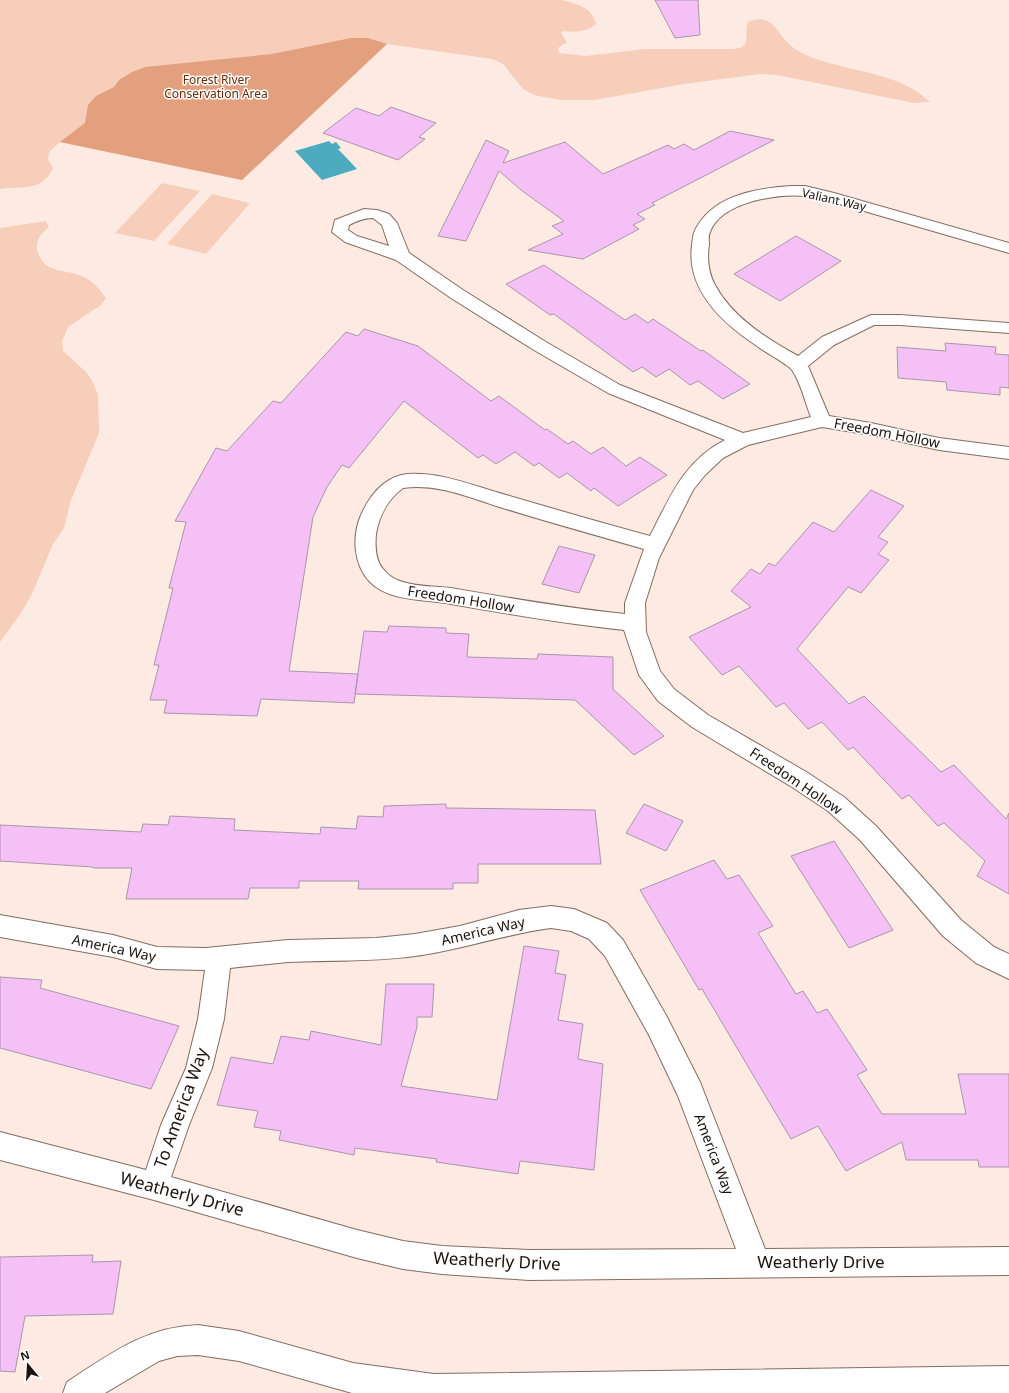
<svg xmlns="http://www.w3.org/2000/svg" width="1009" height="1393" viewBox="0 0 1009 1393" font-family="'Noto Sans',sans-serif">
<rect width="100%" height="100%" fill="#fdebe3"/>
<path fill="#f7ceba" d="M0 0H560C576 3 592 7 596 24 586 33 575 32 563 31L561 33 567 42 558 48 559 53 586 56 644 49H735C753 45 743 36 748 22 770 13 775 28 787 42 793 49 807 56 816 59 854 72 900 73 930 102L914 103 777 75 760 74 684 84 595 100H560L534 95 523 89 503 64 492 59 387 44 242 180 60 142 49 152 48 159 53 168C43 192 22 186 0 189Z
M162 183 200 191 154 241 115 233Z
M212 194 250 203 206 254 167 244Z
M46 221 49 227C41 234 34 241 38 253 46 275 66 268 84 277 94 282 100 290 106 298L101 305 68 327 62 341 63 351 86 372 93 382 98 395 99 433 71 500 64 528 53 544 32 594 21 613 0 642V228Z"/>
<path fill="#e3a07f" d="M351 38H368L387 44 242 180 60 142 85 123 88 105 96 96 114 87 119 80 132 72 145 67 272 54Z"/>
<path fill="#4cabbf" d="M329 141 332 144 336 142 341 148 338 149 357 169 322 180 295 151Z"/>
<path fill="#f4c0f6" stroke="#aa96aa" d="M655 0H698L700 35 675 38Z
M391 107 436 123 419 137 425 139 398 160 323 133 356 108 379 116Z
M730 131 774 140 652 203 655 205 637 214 645 219 633 225 639 229 583 259 528 250 563 234 552 226 564 221 521 190 499 171 466 241 438 236 486 140 509 151 503 163 565 142 603 174 668 145 674 149 684 144 694 150Z
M796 236 841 261 780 301 734 274Z
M544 265 625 320 635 314 648 323 653 319 701 351 703 350 750 384 723 399 698 381 690 385 669 369 656 377 642 367 633 372 554 314 550 315 506 284Z
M364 329 418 346 491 401 499 396 545 430 547 429 568 444 573 441 591 454 603 447 626 466 640 457 667 475 618 506 594 488 591 491 567 473 559 478 539 463 534 466 515 452 496 464 483 455 478 458 404 401 349 468 342 465 327 487 313 517 289 671 358 674 354 703 261 699 257 716 164 713 167 700H150L159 665H154L173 588H169L186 522 175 521 216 448 227 451 273 401 281 403 346 332 358 336Z
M945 343 996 347 995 354 1009 355V388L1000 387V395L947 390 946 382 898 378 897 347 946 351Z
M871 490 904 506 878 537 888 542 878 554 889 560 861 593 848 587 797 649 849 704 864 696 941 772 954 765 1006 819 1009 813V894L977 876 985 861 944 823 938 826 909 795 902 799 853 747 848 750 822 722 808 729 784 703 776 707 739 666 722 675 689 637 751 607 731 591 751 569 760 574 769 563 775 566 813 522 834 532Z
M559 546 595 555 579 593 542 584Z
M389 626 446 628V633L469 634 467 657 537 659 538 654 613 657V689L664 736 634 755 575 700 355 694 364 631 387 632Z
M446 804V808L595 810 601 864H478V883H453V889H358L359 881H299V888H250L248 899H126L132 868H93V867L0 861V825L141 832 143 824 168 825 170 816 235 819 234 830 320 834 321 827 356 829 358 816 383 817 384 806Z
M644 804 683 821 666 851 626 833Z
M834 841 893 930 849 948 791 856Z
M714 860 727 879 739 875 773 926 758 933 796 994 803 991 817 1013 827 1009 867 1070 857 1075 882 1114H966L958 1074H1009V1167H979L978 1160H906L902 1142 846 1171 818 1126 791 1139 702 989 699 990 640 890Z
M524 946 559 951 555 973 566 975 558 1020 583 1024 578 1059 603 1064 594 1170 520 1161 518 1174 436 1162 437 1159 355 1148 354 1155 279 1140 281 1131 254 1127 258 1111 217 1105 231 1057 273 1064 281 1036 309 1040 311 1031 381 1045 386 984H434L432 1017H417V1027L401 1086 497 1100Z
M0 977 42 980 40 988 179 1026 151 1089 0 1048Z
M93 1255 92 1262 121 1261 113 1314 25 1316 15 1372 0 1371V1257Z"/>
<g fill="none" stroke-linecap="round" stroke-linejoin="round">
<g stroke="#846c60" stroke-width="2">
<path id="minor" d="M792 186H805L834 193 1009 243V253L826 200C819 199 812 197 805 196 778 193 721 202 710 232 708 236 709 240 709 244 707 258 708 272 715 285 732 317 767 339 798 356L822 337 871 315H900L1009 323V333L900 325H874L834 345 808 366 829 416 871 423 939 438 1009 447V459L939 450 871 435 822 427 748 445 723 458 705 475 693 490 659 558 645 603 646 632 660 671 674 689 708 715 808 773 844 797 876 826 961 920 994 947 1009 954V979L976 963 943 936 860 840 828 811 792 787 692 727 658 701 639 675 624 630C566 624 508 614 451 604 425 599 390 602 370 582 353 564 352 536 361 515 370 495 385 476 408 474 443 472 473 486 506 495 554 509 602 523 650 536 670 497 684 461 725 440L608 393 534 350 451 298 396 260 345 242 332 232 335 220 364 209 377 210 389 214 397 223 409 253 463 290 546 342 620 385 743 433 811 417C805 402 801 383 792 370 789 365 763 351 757 346 722 323 686 290 692 245 693 237 693 232 698 225 717 194 759 188 792 186ZM373 218 382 225 389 246 357 236 348 230 349 225C357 221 364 218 373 218ZM403 488C440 483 472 499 506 509 552 523 598 536 644 549L625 603V614C566 608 509 598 451 588 435 586 418 587 403 582 396 580 389 576 385 571 375 562 375 546 376 534 379 516 388 499 403 488Z
M551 906 574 909 607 923 623 940 667 1017 700 1082 765 1249 1009 1247V1275L529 1280 442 1274 403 1269 357 1258 154 1200 0 1160V1132L146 1170 161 1125 186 1068 198 1019 205 970 157 969 113 957 0 937V915L113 935 157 947 206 948 288 940 376 938 415 934 460 926 519 910ZM551 928 571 931 589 939 605 956 649 1035 678 1096 736 1249 529 1250 442 1246 403 1241 357 1230 171 1177 189 1125 212 1068 224 1019 230 968C249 966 269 964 288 962 330 960 372 962 415 956 461 950 505 934 551 928Z
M198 1325 239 1331 353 1363 434 1374 1009 1366V1393H352L239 1361 198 1355 177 1356 159 1361 105 1393H63L67 1382C110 1354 145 1327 198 1325Z"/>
</g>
<use href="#minor" fill="#fff" fill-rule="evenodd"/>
</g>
<g text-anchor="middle" stroke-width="3" stroke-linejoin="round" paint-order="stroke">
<g font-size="12" fill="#692c07" stroke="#fdfdfd">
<text x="216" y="84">Forest River<tspan x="216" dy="14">Conservation Area</tspan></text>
</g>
<g font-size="12" fill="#1c120e" stroke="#fdfdfd">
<text transform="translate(834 200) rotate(13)" y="4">Valiant Way</text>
</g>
<g font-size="14" fill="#1c120e" stroke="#fdfdfd">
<text transform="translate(887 433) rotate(11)" y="5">Freedom Hollow</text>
<text transform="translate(461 599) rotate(9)" y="5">Freedom Hollow</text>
<text transform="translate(796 781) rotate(34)" y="5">Freedom Hollow</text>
<text transform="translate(483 931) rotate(-13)" y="5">America Way</text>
<text transform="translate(114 948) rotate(12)" y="5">America Way</text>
<text transform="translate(714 1154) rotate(69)" y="5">America Way</text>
</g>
<g font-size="17" fill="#1c120e" stroke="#fdfdfd">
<text transform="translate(181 1108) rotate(-70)" y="6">To America Way</text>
<text transform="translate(182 1194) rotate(15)" y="6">Weatherly Drive</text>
<text transform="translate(497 1261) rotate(3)" y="6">Weatherly Drive</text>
<text x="821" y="1268">Weatherly Drive</text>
</g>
</g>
<g transform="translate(28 1365) rotate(342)" stroke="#fdfdfd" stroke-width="3" paint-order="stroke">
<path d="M0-3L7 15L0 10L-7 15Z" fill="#1c120e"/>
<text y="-6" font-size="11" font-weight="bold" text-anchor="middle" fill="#1c120e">N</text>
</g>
</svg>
